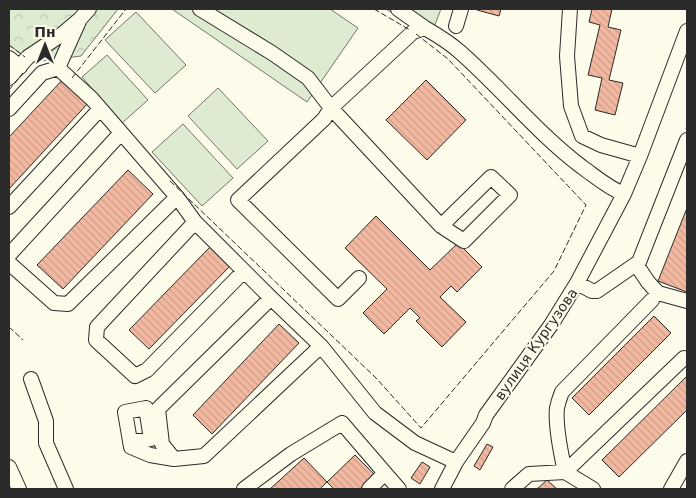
<svg xmlns="http://www.w3.org/2000/svg" width="696" height="498" viewBox="0 0 696 498" font-family="'DejaVu Sans',sans-serif">
<defs>
<pattern id="forest-crowns" width="20" height="18" patternUnits="userSpaceOnUse" patternTransform="scale(1.25)"><rect width="20" height="18" fill="#deebd1"/><path d="M2 6a3 3 0 1 1 6 0M12 15a3 3 0 1 1 6 0" fill="none" stroke="#bfcab4"/></pattern>
<pattern id="building-back-hatch" width="6" height="6" patternUnits="userSpaceOnUse" patternTransform="scale(1.25)"><rect width="6" height="6" fill="#f2b8a0"/><path d="M-1 5l2 2M0 0l6 6M5-1l2 2" fill="none" stroke="#d09e8a"/></pattern>
</defs>
<rect width="100%" height="100%" fill="#fdfbea"/>
<path fill="#deebd1" stroke="#74746e" d="M172 9H330L358 28 307 102Z
M136 12 186 65 155 93 105 40Z
M107 55 148 100 122 123 82 77Z
M218 88 268 141 237 169 188 116Z
M183 124 233 178 202 206 152 152Z"/>
<path fill="url(#forest-crowns)" stroke="#74746e" d="M9 9H118L81 56 32 62 9 45Z
M386 9H441L430 37Z"/>
<path fill="url(#building-back-hatch)" stroke="#2b2b2b" d="M478 9H501L499 16 477 10Z
M592 9H612L608 27 621 30 609 80 623 83 615 115 595 110 602 78 588 75 600 25 589 22Z
M65 77 90 101 9 189V137Z
M426 80 466 120 427 160 386 120Z
M128 170 153 194 63 289 37 265Z
M687 208V292L658 281Z
M376 216 430 270 458 243 482 267 457 292 451 286 440 297 466 322 442 347 416 321 420 318 410 308 384 334 363 313 387 289 345 248Z
M210 247 230 266 149 349 129 330Z
M654 316 671 333 589 415 572 398Z
M279 324 299 343 212 434 193 415Z
M687 376V410L619 477 602 460Z
M487 444 493 447 480 470 474 466Z
M355 455 376 476 363 489H334L327 482Z
M304 458 327 482 320 489H270Z
M422 462 430 467 420 484 411 478Z
M547 480 557 489H537Z"/>
<g fill="none" stroke-linecap="round" stroke-linejoin="round">
<g stroke="#2b2b2b" stroke-width="16">
<path id="minor" d="M200 9 272 53 308 78 331 108 441 226 464 241 510 195 491 177 441 226
M398 9 425 28
M570 9 567 56 571 106 582 136 601 145 640 156
M80 19 58 68 92 99 177 197 195 222 271 298 321 346 375 413 415 443 456 462
M456 26 461 9
M9 58 20 67
M9 78 28 57 61 35 80 19 89 9
M9 109 42 73 58 68
M9 207 100 109
M195 222 97 327 96 340 135 376 147 370 244 271
M9 255 120 134
M9 263 54 303 68 304 177 197
M636 264 648 282 658 293 687 301
M359 278 338 299 238 200 324 119 331 108 413 32 425 28C437 35 449 42 460 52 502 89 537 133 582 167 596 177 608 188 624 194
M577 283 592 291H597L639 262 687 140
M271 298 158 409 162 444 174 459 204 456 321 346
M31 379 46 421V443L66 489
M130 442 151 439 146 408 125 412 131 447 150 455 174 459
M9 467 19 489
M244 489 291 454 342 423 385 473
M369 489 385 473 399 489
M442 489 456 462 483 423 486 415 551 325 577 283 624 194 640 156 687 31
M512 489 529 474 565 472 684 358
M593 489 565 472C561 454 555 426 557 408 558 403 560 397 562 392L652 300
M671 489 687 461"/>
</g>
<use href="#minor" stroke="#fdfbea" stroke-width="14"/>
<path stroke="#2b2b2b" stroke-width="1" stroke-dasharray="6 2.5" stroke-linecap="butt" d="M374 9 410 30
M9 45 25 57
M72 78 126 9
M9 90 23 73
M687 123 686 130H687
M170 181 376 378 421 428 554 271 586 205 448 59 416 34
M9 327 23 340"/>
</g>
<g text-anchor="middle" stroke-width="4" stroke-linejoin="round" paint-order="stroke">
<g font-size="14" fill="#2b2b2b" stroke="#fdfbea">
<text transform="translate(536 344) rotate(-55)" y="5">вулиця Кургузова</text>
</g>
</g>
<rect width="696" height="498" fill="none" stroke="#2b2b2b" stroke-width="20"/>
<g transform="translate(45 45)" stroke="#fdfbea" stroke-width="4" paint-order="stroke">
<path d="M0-4L9 19L0 12L-9 19Z" fill="#2b2b2b"/>
<text y="-8" font-size="14" font-weight="bold" text-anchor="middle" fill="#2b2b2b">Пн</text>
</g>
</svg>
